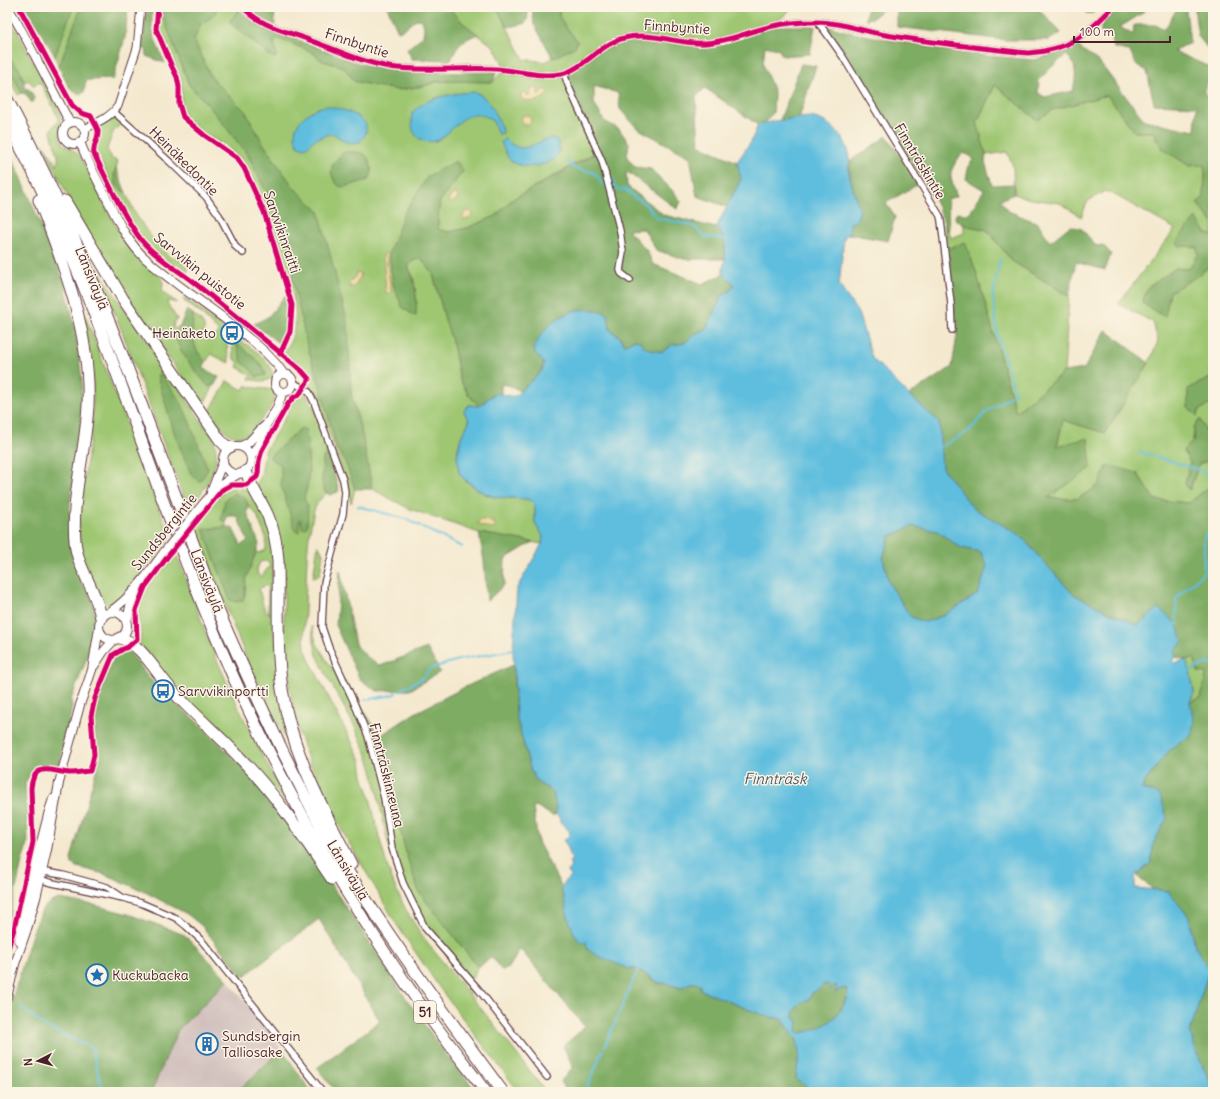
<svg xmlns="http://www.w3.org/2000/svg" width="1220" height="1099" viewBox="0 0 1220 1099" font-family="Delius,sans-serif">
<rect width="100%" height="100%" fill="#fcf5e5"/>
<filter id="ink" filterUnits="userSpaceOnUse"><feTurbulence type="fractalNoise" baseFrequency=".025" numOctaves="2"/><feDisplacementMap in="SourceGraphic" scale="8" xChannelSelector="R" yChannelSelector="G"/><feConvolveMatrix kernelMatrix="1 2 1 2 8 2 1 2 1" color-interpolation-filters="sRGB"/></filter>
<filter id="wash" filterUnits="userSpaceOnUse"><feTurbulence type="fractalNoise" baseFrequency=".012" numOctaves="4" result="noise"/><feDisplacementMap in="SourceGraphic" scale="16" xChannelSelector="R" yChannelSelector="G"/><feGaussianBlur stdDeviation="0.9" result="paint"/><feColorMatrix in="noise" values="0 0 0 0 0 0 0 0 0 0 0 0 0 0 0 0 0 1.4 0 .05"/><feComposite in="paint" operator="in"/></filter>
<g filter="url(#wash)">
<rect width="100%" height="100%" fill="#f4e9cf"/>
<path fill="#d1c0bd" d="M228 980 282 1049 237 1092H151L178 1030Z"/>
<path fill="#9fc772" stroke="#74734e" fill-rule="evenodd" d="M73 7H81L59 67 55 56Z
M160 7H164L162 14 189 85 209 106 248 155 292 244 293 281 337 449 344 459 352 479 355 489 351 503C348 483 340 463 333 444 326 424 321 403 309 387L311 376 299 364 286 354 285 352C293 339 297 324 295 308 294 297 290 286 287 276 278 245 269 215 256 186 252 176 247 165 239 157 228 146 190 128 184 115 179 105 183 89 181 78L160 29 158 21Z
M215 7H237L239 10 229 22 246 35 274 48V42L277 38 310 51 323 61 344 67 354 81 398 90 424 86 438 81 493 82 504 70H506L494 47 464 24 448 7H494L499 12 524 59 545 62 576 46 577 41 560 19 558 7H793L773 26 719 42 573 68 598 151 511 200 496 216 467 228 449 232 438 230V217L440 201 463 171 456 161 389 253 417 304 413 276 408 267 412 261 421 258 433 274 447 326 453 344 460 380 468 394 479 406 469 405 465 409 464 412 468 418 469 422 461 437 458 449 457 457 459 473 467 482 485 494 494 497 526 499 532 501 535 506V524L543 536 542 544 479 533 410 509 372 489 362 434 351 394 349 358 319 212 294 188 264 145 245 111 211 77 194 40 201 23 207 21 216 12Z
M7 13 61 113C63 124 57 133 63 144L72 149 81 157 113 221 123 236 161 277 163 283 162 292 178 303 168 301 167 303 177 319 174 323 173 327 175 329 181 325 177 339C186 356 195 372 209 386L215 384 205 402 202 399H198C172 361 142 323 118 284 90 239 65 193 43 144L54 160 57 166C62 155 51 141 51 129L58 121V117L40 82 34 86 28 80 25 82 18 67 9 58 7 53Z
M7 65 22 93 18 95 7 75Z
M995 85 1037 120 1052 110 1107 95 1135 132H1153L1163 149 1204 164 1205 175 1204 197 1197 203 1213 223V235L1207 234 1196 218 1180 246 1197 247 1198 255 1189 269 1156 283 1147 288 1170 292 1197 276 1213 264V372L1210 370 1212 377 1188 389V407L1197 415 1199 410 1211 404 1213 401V445L1200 419 1194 428 1193 442 1183 450 1190 462 1185 484 1190 490 1199 464 1213 459V484L1189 503 1155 500 1137 473 1098 486 1077 499 1047 498 1057 446 1063 420 1105 433 1149 363 1158 341 1153 322 1118 304 1175 229 1113 194 1105 191 1088 201 1081 217 1060 203 1030 199 1014 194 1013 166 1007 152 986 155 977 122Z
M112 118C117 118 120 119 122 123L113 132 107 149 112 159 118 161 114 175 115 184 126 193 135 213 146 230 156 243 171 258 177 257 188 269 187 273C178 268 169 263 161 257 132 235 112 185 97 153 95 143 101 136 98 126Z
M964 225 987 230 1012 261 1069 296 1064 372 1016 412 975 268 947 249 945 229 949 231 951 238 964 233Z
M96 267 213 438C224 465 204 489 189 510L182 493 123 334Z
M183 299H186C202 310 215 323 231 335 224 345 229 353 229 363L211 354 206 362C191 348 192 333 193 314 200 320 206 323 204 333L211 341 219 332 200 313 184 301Z
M81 305 170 537 117 605 110 608 97 594 80 548 79 512 91 434 93 400 92 364Z
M236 338C249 346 273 360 273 377 266 383 257 381 249 379L251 375 237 367 239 362 234 359C232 350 231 346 236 338Z
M227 381 243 390 246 385C256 390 267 387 274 391 278 402 262 418 256 426 255 428 253 433 251 434 248 435 236 438 233 436 223 432 216 419 210 411Z
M303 394H306C319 412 323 436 329 457L326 456 323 488 326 493 318 502 314 510 309 535 307 557 304 634 305 648 310 661 361 760C362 765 362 770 363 775 364 783 369 790 370 798 378 831 384 864 399 896 416 933 444 963 470 995 493 1023 516 1053 539 1083L545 1092H519L441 990 397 925 341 829 321 790 307 756 299 734 287 675 284 645V564L282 551 256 485 261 476 265 451 289 411 292 403Z
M232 488 247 489 252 494 266 520 273 540 275 637 299 767 248 662 194 527 223 492ZM245 498 249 507 257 515 260 523 266 538V550L259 553 256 552 245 579V594L243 600 236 602 203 529 226 527V521L221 520ZM265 561H268L271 568H268L261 577 258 575 257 569 260 562ZM266 585 268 587V612H266L263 605 259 589Z
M318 545 323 554 320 575 313 578Z
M175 550C186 579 196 607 207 636 232 698 263 758 295 817L277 792 256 767 177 691 139 643C144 633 137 623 139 612 143 588 161 569 175 550Z
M312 626 316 642 329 664 351 689 380 736 394 779 395 810 408 860 419 892 478 967 469 983C439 946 407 908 393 861 382 825 379 787 366 752 353 718 331 688 317 655L313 638Z
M1194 658 1198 672 1207 673 1200 698 1190 702 1194 692 1186 660Z"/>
<path fill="#7fac64" stroke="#646648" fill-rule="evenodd" d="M26 7H73L55 56Z
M81 7H128L125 38 113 79 89 80 86 81 84 92 81 94C69 94 64 76 59 67Z
M147 7H153C149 31 156 42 165 63L146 56 147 50 142 48Z
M164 7H215L216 12 207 21 201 23 194 40 211 77 245 111 264 145 294 188 319 211 348 325 351 394 362 434 372 489H355L344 459 337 449 320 386 307 345 293 281 292 244 248 155 209 106 189 85 162 14Z
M248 7H274L275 25 253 13Z
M387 7H448L464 24 478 34C462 40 458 45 451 60L412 59 407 49 423 36 424 27 422 20 416 19 404 29 398 31Z
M494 7H527L528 12 527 21 524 24 507 27 499 12Z
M532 7H558L560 19 577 41 576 46 553 58 534 24Z
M867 7H885L873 18 866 19Z
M893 7H1034L1038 8 1061 33 1049 40H1005L897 27V16L896 8Z
M1083 7H1097L1093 13H1086Z
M1118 7H1147L1141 14 1120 27 1133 35 1134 25H1155L1165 29 1178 7H1183L1186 10 1190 43 1173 51 1212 68 1204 94 1213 98V223L1197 203 1204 197 1205 175 1204 165 1189 166 1163 149 1153 132H1135L1107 95 1052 110 1037 120 995 85 977 122 986 155 985 162 992 185 1014 184V194L1000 200 1008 211 1038 223 1050 242 1070 226 1082 229 1096 246 1103 245 1111 254 1105 270 1076 262 1069 296 1012 261 987 230 964 225 955 219 957 212 968 215 984 190 966 179 969 165 973 160 969 155 962 153C948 174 948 172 957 196L948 199 949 231 945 229C941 201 909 160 893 134 871 99 853 60 827 29L830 27 853 33 966 54 999 57 1035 60 1077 46 1099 62 1144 120 1195 131 1197 106 1154 104 1147 71 1137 65 1129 51 1114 48 1111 33H1101V25ZM1066 55C1078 64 1076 77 1073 91L1045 97 1038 93 1039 80 1055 64Z
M1194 7H1213V55L1198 36Z
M239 10C257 28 280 34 304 42 325 49 347 61 369 66 411 75 454 73 496 72L493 82 438 81 424 86 398 90 376 86 354 81 344 67 323 61 310 51 277 38 274 42 277 56 275 58 269 55 229 22Z
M773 26H815L810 54 783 56 778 49 765 46 763 64 774 92 773 113 765 123 758 125 705 88 696 97 699 145 737 162 741 179 727 207 697 196 690 157 637 128 620 109 618 93 594 86V103L604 121 619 129 629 143 627 157 635 167 651 169 674 192 681 202 677 209 626 171 627 186 664 215 716 228C727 236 725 247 725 259H684L656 250 644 229 628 230 647 251 653 264 702 284 724 274 735 284 732 289 722 296 706 329 693 335 685 343 672 345 662 352 651 350 644 347 640 341 633 340 626 344H624L619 336 610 330 609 319 535 352 544 364C540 376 529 383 520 391 514 388 508 383 501 385V394L492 395 479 406 468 394 460 380 453 344 447 327 433 274 421 258 412 261 408 267C416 281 417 300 416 316L413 315 402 307 393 284 389 253 404 213 428 176 456 161 463 171 440 201 438 217V229L449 232 467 228 496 216 511 200 598 152 564 73 605 46 635 36 706 43Z
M7 53C9 59 13 62 17 66 21 72 24 81 25 88L30 90 34 98 33 102H31L26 94 22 93 7 64Z
M801 64 816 66 799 118 780 120Z
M887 136 918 184 886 203 895 217 888 241 849 234 850 223 860 211C855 195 847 178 850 161Z
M7 148 21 177 65 284 76 333 82 381 80 439 70 502 69 537 73 562 82 584 89 593 97 615 94 626V639L71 700 72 707 59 767C42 763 34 768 25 783L28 841 22 862 7 929Z
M344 152C350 152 358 151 364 154 371 159 375 175 368 180L344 187 339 186C326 173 331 163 344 152Z
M116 168 126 193 115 184 114 175Z
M1196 218 1207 234 1213 235V264L1197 276 1170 292 1165 317 1142 303 1147 288 1176 268 1189 269 1198 255 1197 247 1180 246 1176 243 1181 235Z
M965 242 975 268 1016 412 1064 372 1084 369 1106 330 1149 363 1105 433 1063 420 1057 446 1088 438 1091 468 1048 498 1077 499 1098 486 1108 465 1137 473 1155 500 1189 503 1213 484V960L1209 970H1213V1088L1197 1054 1190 1032 1209 970 1195 946 1189 917 1168 891 1153 890C1147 882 1142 883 1137 875L1151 863 1154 842 1167 818 1142 789 1144 783C1160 764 1166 747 1191 736L1194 722 1190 702 1200 698 1207 673 1198 672 1194 658 1186 660 1176 657 1175 651 1159 609 1138 625 1106 611 1073 594 1049 568 1020 535 973 508 942 468 939 422 909 395 952 367 957 336 954 320 947 249Z
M285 296C291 312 286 329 280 344L254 324 268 317Z
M187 310 193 314C192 333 191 348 206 362L203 368 219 377 215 384 209 387C201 378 178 351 177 340 176 333 184 317 187 310Z
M236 344C244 346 243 350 248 353 257 359 263 365 266 375L256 377 252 371 242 362Z
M1210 370 1213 372V401L1211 404 1199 410 1197 416 1188 407V389L1212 377Z
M159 373 179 399 185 411 208 469 200 482 191 474 175 435 157 376Z
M1200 419 1213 445V459L1199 464 1189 490 1185 484 1190 462 1183 450 1193 442 1194 428Z
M301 428 306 430C308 453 312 476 304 498L308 508 307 527 303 529 300 519H299V532L295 531 281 485V465L271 459 270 456Z
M326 455 329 457 339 489 338 492 330 495 326 493 322 483 323 457Z
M234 493 245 498 249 507 247 512 259 544 246 579 245 594 243 600 236 602 230 600 203 529 232 527 241 545 248 541 237 516H228L226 521 221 520 225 500Z
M913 526 937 531 961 548 981 552 987 566 978 594 945 615 925 622 911 617 889 583 883 558 890 536Z
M479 533 533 542 505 559 504 585 487 601 484 561Z
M340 570 355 644 367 657 380 666 427 648 440 672 410 690 377 691 360 680 336 627Z
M123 650 127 651 131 654 162 694 170 698 205 729 255 780 310 853 414 1010 445 1053 477 1092H336L317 1068 380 1021 319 919 243 977 202 926 187 914 141 890 104 874 77 867 72 864 71 859 96 771 97 755 94 724 97 704 112 660 120 651Z
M513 665 516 715 531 771 538 783 549 789 553 793 556 806V814L553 816 536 806 533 808 538 842 561 886C561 890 563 894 564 898 568 913 572 927 579 941L586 940 629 969H638L658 983H665L681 988 690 983H699L701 990 765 1016 782 1019 797 1040 799 1054 796 1080 814 1086 818 1092H566L561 1081 573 1067 563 1046 585 1027 520 949 509 968 502 971 492 957 478 967 419 892 408 860 395 810 394 779 380 736 415 713 463 688Z
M59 899 94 905 128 914 185 935 228 980 178 1030 151 1092H7V1071L14 1024 7 1016 32 934 43 908 51 902Z
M824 984H828L832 989 835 985H836L838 991 841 989 845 988 848 990C842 1017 825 1029 800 1033L797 1032 798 1021 794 1018 792 1013 801 1003 809 1000 812 993 819 989Z
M282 1049 311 1092H237Z"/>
<path fill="#eeda9e" stroke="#9c7c64" d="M534 87 538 88V95L546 89 548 90C547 101 528 105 521 98V93L525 92 529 97H530L531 90Z
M521 120a5 5 0 1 1 10 0a5 5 0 1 1-10 0Z
M453 194H457L458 197 454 202 449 203 448 200Z
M470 211 473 214 469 218 464 220 463 215 466 212Z
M386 253 387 254V264L391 290V293L388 295 386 291 383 255Z
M357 272 361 274C360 278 356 285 353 287H350L349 283 355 277Z
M480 520C486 520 493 520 496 527L493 529 479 525 478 523Z"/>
<path fill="#5fbede" stroke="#546e84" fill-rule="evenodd" d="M476 92C492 101 497 115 503 133L498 134C496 130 495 124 492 120 490 118 486 117 484 116 465 110 456 127 443 137 435 144 421 143 415 134 411 128 412 120 412 113 426 96 455 93 476 92Z
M326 106C341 109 356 112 366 124V133L360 142 352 143 346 142 334 134H329L314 140 306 148 298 146C297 142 294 138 295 134 295 120 314 107 326 106Z
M810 117C829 120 844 135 849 153 851 159 848 166 849 172 851 185 856 198 860 211L856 221 850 223 849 234 844 237 839 285 858 313 872 358 909 395 939 422 942 468 973 508 1020 535 1049 568 1073 594 1106 611 1138 625 1159 608 1177 625 1183 641 1175 651 1176 657 1172 661 1174 663 1186 660 1190 671 1194 692 1190 702 1194 722 1191 736C1166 747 1160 764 1144 783L1142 789 1160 795 1167 818 1154 842 1151 863 1135 876V888L1168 891 1189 917 1195 946 1209 970 1190 1032 1197 1054 1213 1088V1092H818L814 1087 807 1088 803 1083 796 1080 799 1054 797 1040 782 1019 765 1016 701 990 699 983H690L681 988 665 983H659L638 969H629L598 956 587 949 586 941 582 943C572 936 565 908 564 896L562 895C561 887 564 880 571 876L568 872 571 866 569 862 572 860 568 852V847L563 840 567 839 570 832 563 824 559 822 561 820 556 814V806L553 793 549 789 538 783 531 771 516 715 513 650 517 588 542 544 543 536 535 524V506L532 501 526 499 494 497 478 490 462 477 459 473 457 456 461 437 469 422 468 418 464 412 465 409 469 405 479 406C484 403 488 398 493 395 500 391 508 398 515 396L542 371 544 364C541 358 535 356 534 349 542 325 568 306 593 310 599 311 604 311 608 315L610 330 619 336 624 344H626L633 340 640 341 644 347 651 350 662 352 672 345 685 343 693 335 706 329 722 296 732 289 734 284C731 281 725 277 723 273 722 269 724 264 725 260 726 249 726 236 716 228L741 179 737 162 751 142 758 125 780 120ZM913 526 937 531 961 548 981 552 987 566 978 594 945 615 925 622 911 617 889 583 883 558 890 536ZM824 984H828L830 986V989H832L835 985H836L837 988 835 993 841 989 845 988 848 990C844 1017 824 1029 800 1033L797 1032 798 1021 794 1018 793 1012 801 1003 809 1000 812 993 819 989Z
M551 138 557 140C571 165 522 174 509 159 506 154 503 147 501 142L505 139C524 157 531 143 551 138Z"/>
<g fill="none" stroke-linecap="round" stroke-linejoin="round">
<path stroke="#5fbede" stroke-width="2" d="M567 161 574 168 595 173 602 184H603
M613 179 614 186 620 190 625 189 635 198 642 201 655 215 657 218 692 225 706 237 725 239
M941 447 969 431 986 412 1015 393 997 334 993 296 1000 259
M1140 452 1203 471 1213 485
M358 506 406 519 462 547
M1177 625 1176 598 1204 572V537L1213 526
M1190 671 1205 664H1213
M401 690 423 678 430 669 458 660 513 650
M365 700 392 695 396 693
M21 1007 45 1026 92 1048 101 1085 112 1092
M605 1046 638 969
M585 1092 603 1050"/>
</g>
</g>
<g filter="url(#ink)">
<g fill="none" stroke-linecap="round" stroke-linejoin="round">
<g stroke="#643d44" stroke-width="8">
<path id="minor" d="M243 7C259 25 282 30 304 38 332 48 360 62 389 67 425 72 460 67 496 69 517 70 540 78 561 74 582 70 600 44 624 38 652 31 678 45 705 43 728 42 750 31 773 26 786 23 800 22 813 22 838 21 861 31 886 35 933 43 980 48 1028 53 1068 51 1086 35 1113 7
M817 22 824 30 843 57 940 216 941 221 951 304 952 330
M564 73 568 85 602 161 620 231 623 252 620 270 621 273 630 280
M114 112 170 162 206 197 219 215 236 247 243 253
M293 382 309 392 314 402 343 480 345 492 343 514 324 583 322 627 329 648 352 698 368 736 384 798 392 848 403 883 425 928 479 990 547 1077
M39 871 63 875 107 887 122 897
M39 878 48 882 123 898 141 903 176 918 186 926 202 941 323 1092"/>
</g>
<g stroke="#643d44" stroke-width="9">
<path id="tertiary" d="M85 129C97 122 110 118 118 106L137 48 141 7"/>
</g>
<g stroke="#643d44" stroke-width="10">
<path id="secondary" d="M8 7 23 33 70 123
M63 133a11 11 0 1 1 22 0a11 11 0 1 1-22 0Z
M80 142C88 163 99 183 109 203 119 223 129 244 146 259 177 287 213 308 245 335 260 347 273 358 284 374
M275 383a9 9 0 1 1 18 0a9 9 0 1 1-18 0Z
M223 460a14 14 0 1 1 28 0a14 14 0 1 1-28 0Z
M241 446 248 443 261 429 266 425 276 410 283 392
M251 457 265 433 266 425
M211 492 222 464
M199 509C211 494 220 483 237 475
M111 611C133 596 149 572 165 551
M99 626a14 14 0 1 1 28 0a14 14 0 1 1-28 0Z
M127 622 130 606 136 589
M94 666 104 651 114 640
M19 941 36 862 49 811 53 799
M7 997 15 964 27 929 36 898 47 850 59 783 80 705 92 670 99 628"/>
</g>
<g stroke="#643d44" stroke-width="13">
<path id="motorway" d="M7 99C93 260 152 434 216 605 237 656 261 706 285 756 300 785 314 816 331 844 383 930 443 1011 503 1092
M7 122C92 275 138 446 204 608 262 752 339 891 430 1018 448 1043 467 1067 486 1092
M39 200C64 265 91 334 88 405 86 449 71 498 75 541 77 569 97 590 101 618
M65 201 123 299 220 440 225 445 230 447
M246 471C251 488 261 500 268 516 274 530 277 545 278 561 279 603 276 647 282 689 291 751 323 808 351 864
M120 638C140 642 157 674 171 689 193 714 219 735 242 760 277 796 304 838 332 879"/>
</g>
<use href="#minor" stroke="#fff" stroke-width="5.5"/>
<use href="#tertiary" stroke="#fff" stroke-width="7"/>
<use href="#secondary" stroke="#fff" stroke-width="8"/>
<use href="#motorway" stroke="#fff" stroke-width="11"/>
<g stroke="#643d44" stroke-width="10" stroke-linecap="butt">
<path id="secondary-bridge" d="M165 551 199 509"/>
</g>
<use href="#secondary-bridge" stroke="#fff" stroke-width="8"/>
<g stroke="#fcf5e5" stroke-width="8">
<path id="cycleway" d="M158 7 156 29 172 67 177 77 179 87V104L183 117 204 135 237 158 244 168 264 212 292 305 290 332 280 354
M243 7C259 25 282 30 304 38 332 48 360 62 389 67 425 72 460 67 496 69 517 70 540 78 561 74 582 70 600 44 624 38 652 31 678 45 705 43 728 42 750 31 773 26 786 23 800 22 813 22 838 21 861 31 886 35 933 43 980 48 1028 53 1068 51 1086 35 1113 7
M7 952 14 929 33 842 31 788C34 759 54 773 71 773 78 773 84 771 90 771L94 755 91 716 95 698 113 655 123 649 128 647 137 639 136 610 145 587 168 556 222 490 231 485H246L257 477 258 473 259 461 262 450 288 404 294 397 299 395 309 379 302 371C267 341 232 313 197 285 179 270 157 259 142 241 122 215 109 183 94 154 92 145 99 139 98 131 97 126 93 121 91 116L81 113 72 105 19 7"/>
</g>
<use href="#cycleway" stroke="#d6006c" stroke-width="5"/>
</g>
</g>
<defs>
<g id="bus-ring" transform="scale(1.15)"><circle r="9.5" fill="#fcf5e5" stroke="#1f6fb2" stroke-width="1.5"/><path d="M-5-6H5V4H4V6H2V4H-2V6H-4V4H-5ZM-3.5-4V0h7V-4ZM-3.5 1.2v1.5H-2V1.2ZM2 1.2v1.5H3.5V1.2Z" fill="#1f6fb2"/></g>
<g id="sight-ring" transform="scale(1.15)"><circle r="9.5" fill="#fcf5e5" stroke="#1f6fb2" stroke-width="1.5"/><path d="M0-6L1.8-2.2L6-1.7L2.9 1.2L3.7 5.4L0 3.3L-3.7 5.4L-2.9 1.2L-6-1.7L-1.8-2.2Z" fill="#1f6fb2"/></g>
<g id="building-ring" transform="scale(1.15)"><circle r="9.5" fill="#fcf5e5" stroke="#1f6fb2" stroke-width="1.5"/><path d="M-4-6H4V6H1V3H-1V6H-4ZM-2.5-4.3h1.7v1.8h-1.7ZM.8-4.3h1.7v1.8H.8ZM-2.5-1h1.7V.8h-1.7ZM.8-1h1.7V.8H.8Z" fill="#1f6fb2"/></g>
</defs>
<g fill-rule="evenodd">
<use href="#bus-ring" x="232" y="333"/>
<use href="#bus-ring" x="163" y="691"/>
<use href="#sight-ring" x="97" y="975"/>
<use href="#building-ring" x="207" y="1044"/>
</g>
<g text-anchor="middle" stroke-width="3" stroke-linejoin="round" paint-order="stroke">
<rect fill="#fcf5e5" stroke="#7f5f63" stroke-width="1" x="414" y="1001" width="22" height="22" rx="3"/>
<g font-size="13" font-weight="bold" fill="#4a1f2b">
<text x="425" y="1017">51</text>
</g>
<g font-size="14" fill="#4a1f2b" stroke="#fcf5e5">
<text transform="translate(677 27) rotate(4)" y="5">Finnbyntie</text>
<text transform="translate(357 43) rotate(18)" y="5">Finnbyntie</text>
<text transform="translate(184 161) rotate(45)" y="5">Heinäkedontie</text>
<text transform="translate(920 161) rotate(59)" y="5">Finnträskintie</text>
<text transform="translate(282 232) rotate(71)" y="5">Sarvvikinraitti</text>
<text transform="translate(200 271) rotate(39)" y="5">Sarvvikin puistotie</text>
<text transform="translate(92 278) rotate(68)" y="5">Länsiväylä</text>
<text transform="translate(164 532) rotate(-51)" y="5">Sundsbergintie</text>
<text transform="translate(207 581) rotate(69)" y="5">Länsiväylä</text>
<text transform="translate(387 775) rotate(76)" y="5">Finnträskinreuna</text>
<text transform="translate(348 870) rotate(59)" y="5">Länsiväylä</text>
</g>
<g font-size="14" fill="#4a1f2b" stroke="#fcf5e5" text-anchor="start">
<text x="216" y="338" text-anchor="end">Heinäketo</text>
<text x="178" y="696">Sarvvikinportti</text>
<text x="112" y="980">Kuckubacka</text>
<text x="222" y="1041">Sundsbergin<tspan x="222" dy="16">Talliosake</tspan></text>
</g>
<g font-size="15" font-style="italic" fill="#51576a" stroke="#fcf5e5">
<text x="775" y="784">Finnträsk</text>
</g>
</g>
<rect width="1220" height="1099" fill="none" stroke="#fcf5e5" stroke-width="24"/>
<g transform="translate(38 1061) rotate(264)" stroke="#fcf5e5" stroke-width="3" paint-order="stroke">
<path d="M0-3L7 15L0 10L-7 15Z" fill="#4a1f2b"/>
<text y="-6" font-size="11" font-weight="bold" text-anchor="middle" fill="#4a1f2b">N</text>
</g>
<path d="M1074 36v6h96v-6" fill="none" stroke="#4a1f2b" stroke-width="2"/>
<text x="1080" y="36" font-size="12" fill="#4a1f2b" stroke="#fcf5e5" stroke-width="3" paint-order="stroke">100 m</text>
</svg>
